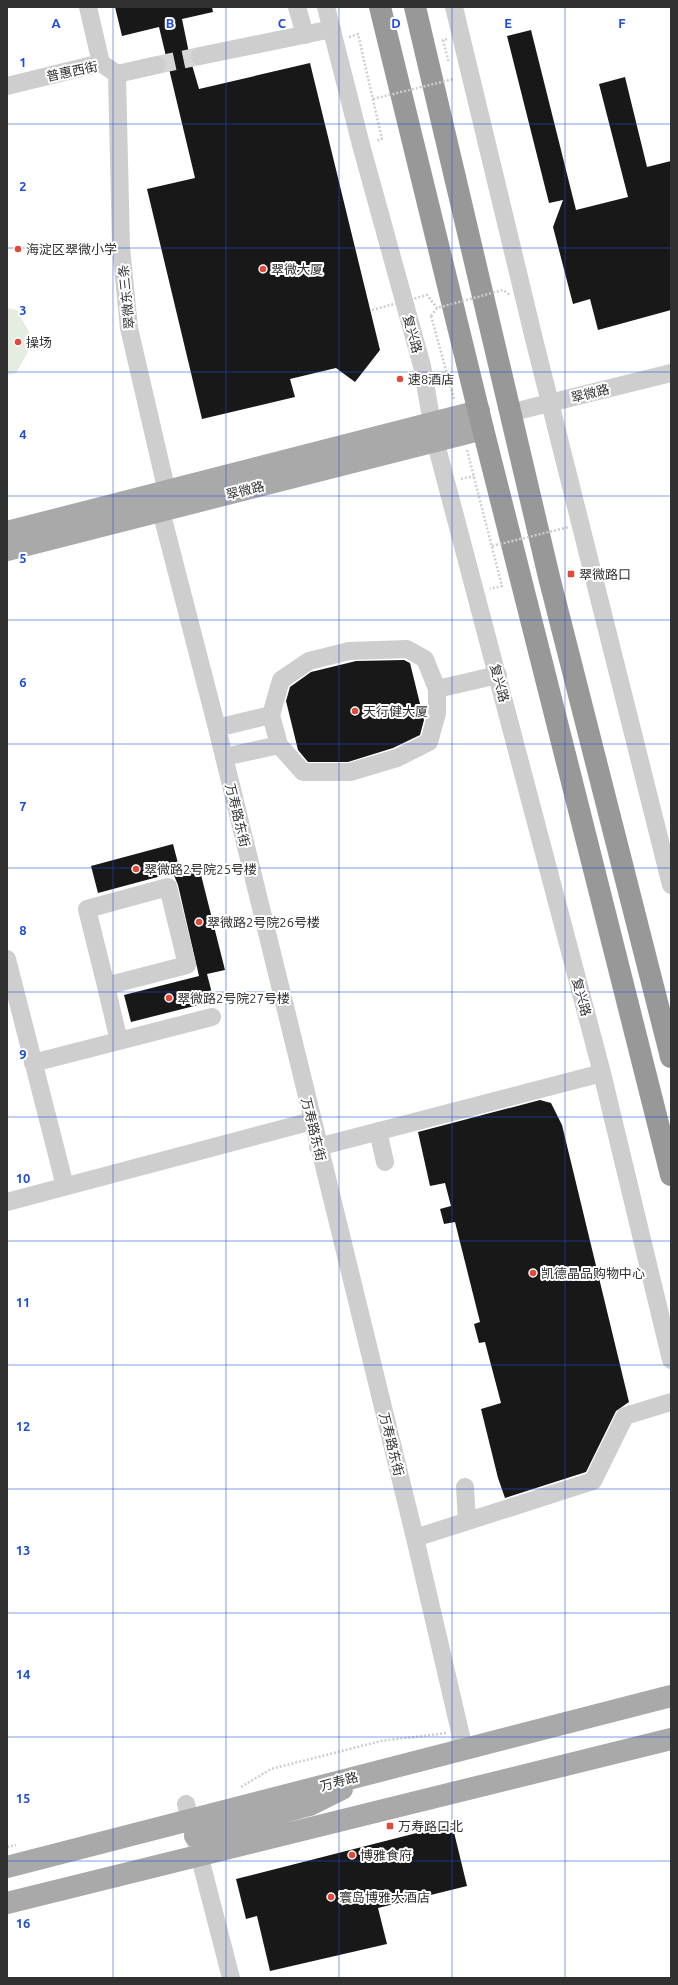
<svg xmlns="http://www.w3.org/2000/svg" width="678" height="1985" viewBox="0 0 678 1985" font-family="Ubuntu,'Noto Sans SC',sans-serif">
<rect width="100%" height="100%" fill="#fff"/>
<path fill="#e4eddf" d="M7 308 17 310 29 332 28 352 16 373 7 375Z"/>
<path fill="#181818" d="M115 7H212L213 12 182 19 190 58 199 89 310 63 380 350 355 382 336 368 290 379 295 397 202 419 147 189 195 178 159 27 122 36Z
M531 30 576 210 628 197 599 84 625 77 647 167 671 161V310L598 330 590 299 573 304 553 227 563 200 549 203 507 36Z
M404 660 410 663 424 720 420 735 393 748 348 762H308L298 750 286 701 290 687 311 672 356 661Z
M173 844 180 871 98 893 91 866Z
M199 867 225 970 207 974 214 1001 131 1022 124 995 199 976 178 885 173 873Z
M540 1100 551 1103 562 1125 629 1402 616 1411 586 1472 505 1498 498 1478 481 1409 501 1403 485 1342 479 1343 474 1324 480 1322 455 1222 444 1224 440 1209 451 1206 445 1183 430 1186 418 1132Z
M452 1824 467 1886 378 1908 387 1944 270 1971 257 1916 246 1919 236 1879Z"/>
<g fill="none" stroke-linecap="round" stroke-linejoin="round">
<path stroke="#d6d6d6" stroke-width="18" stroke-dasharray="18 9" stroke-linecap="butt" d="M157 65 200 56"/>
<path stroke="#cecece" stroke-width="2.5" stroke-dasharray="2 2" stroke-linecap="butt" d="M349 37 358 34 382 139 376 141
M447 39 443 40 449 63
M431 316 454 399
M467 450 502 586 490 589
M461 479 474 476
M241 1787 271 1769 381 1741 446 1733
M7 1847 16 1845"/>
<path stroke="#cecece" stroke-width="18" d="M88 7 101 63
M297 7 305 35
M326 7 361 145 422 366 435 440 602 1073 671 1360
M454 7 534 339 671 885
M200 56 332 29
M117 74 121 247 129 328 167 492
M7 86 101 63 117 74 157 65
M509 413 671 373
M161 511 217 728 415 1538 464 1749
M271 715 281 680 309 661 349 651 407 649 425 659 437 689
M217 728 271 715 279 745 224 757
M279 745 303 772H350L397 758 429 742 437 713V689L498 675
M168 887 187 965 106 986 87 909Z
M7 959 65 1186
M106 986 119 1041
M33 1063 212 1017
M378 1131 385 1162
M318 1147 602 1073
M7 1202 312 1121
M465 1487 467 1521
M415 1538 593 1481 625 1416 671 1402
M186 1804 231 1978"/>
<path stroke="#a9a9a9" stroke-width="22" d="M7 532 479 411
M7 550 483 429
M195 1836 310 1805 342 1789
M7 1867 671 1696
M7 1903 671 1739"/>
<path stroke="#989898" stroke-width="22" d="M380 7 483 429 671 1175
M415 7 549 577 671 1057"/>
<path stroke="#cecece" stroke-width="2.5" stroke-dasharray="2 2" stroke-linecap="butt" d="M373 99 454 79
M372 310 427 295 437 308
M431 316 437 308 503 290 510 295
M492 546 569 527"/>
</g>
<path fill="none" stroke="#1d4ed8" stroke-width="1" stroke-opacity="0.55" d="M113 7V1978M226 7V1978M339 7V1978M452 7V1978M565 7V1978M7 124H671M7 248H671M7 372H671M7 496H671M7 620H671M7 744H671M7 868H671M7 992H671M7 1117H671M7 1241H671M7 1365H671M7 1489H671M7 1613H671M7 1737H671M7 1861H671"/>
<g fill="#e24938" stroke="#fff" stroke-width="1.5">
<circle cx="18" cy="249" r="4"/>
<circle cx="263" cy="269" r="4"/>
<circle cx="18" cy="342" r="4"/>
<circle cx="400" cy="379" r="4"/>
<rect x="567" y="570" width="8" height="8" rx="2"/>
<circle cx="355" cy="711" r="4"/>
<circle cx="136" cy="869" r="4"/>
<circle cx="199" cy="922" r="4"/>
<circle cx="169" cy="998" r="4"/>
<circle cx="533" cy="1273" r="4"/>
<rect x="386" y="1822" width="8" height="8" rx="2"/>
<circle cx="352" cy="1855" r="4"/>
<circle cx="331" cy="1897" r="4"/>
</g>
<g text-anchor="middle" stroke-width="4" stroke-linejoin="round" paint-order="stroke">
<g font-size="13" fill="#313131" stroke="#fff">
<text transform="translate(72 71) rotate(-12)" y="5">普惠西街</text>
<text transform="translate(126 297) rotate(-96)" y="5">翠微东三条</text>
<text transform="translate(413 334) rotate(75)" y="5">复兴路</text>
<text transform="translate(590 393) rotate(-14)" y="5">翠微路</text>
<text transform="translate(245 490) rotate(-14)" y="5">翠微路</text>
<text transform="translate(500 683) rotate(75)" y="5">复兴路</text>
<text transform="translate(238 815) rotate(76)" y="5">万寿路东街</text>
<text transform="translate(582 997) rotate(75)" y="5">复兴路</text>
<text transform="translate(314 1129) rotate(76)" y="5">万寿路东街</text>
<text transform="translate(392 1444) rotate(76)" y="5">万寿路东街</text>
<text transform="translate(339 1781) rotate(-15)" y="5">万寿路</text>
</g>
<g font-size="13" fill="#313131" stroke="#fff" text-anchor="start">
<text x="26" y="254">海淀区翠微小学</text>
<text x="271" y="274">翠微大厦</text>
<text x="26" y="347">操场</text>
<text x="408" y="384">速8酒店</text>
<text x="579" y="579">翠微路口</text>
<text x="363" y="716">天行健大厦</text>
<text x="144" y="874">翠微路2号院25号楼</text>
<text x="207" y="927">翠微路2号院26号楼</text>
<text x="177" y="1003">翠微路2号院27号楼</text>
<text x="541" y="1278">凯德晶品购物中心</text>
<text x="398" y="1831">万寿路口北</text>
<text x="360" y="1860">博雅食府</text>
<text x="339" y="1902">寰岛博雅大酒店</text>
</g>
</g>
<g font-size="13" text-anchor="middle" font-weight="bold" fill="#1d4ed8" stroke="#fff" stroke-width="4" stroke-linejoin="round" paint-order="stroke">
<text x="56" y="28">A</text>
<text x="170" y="28">B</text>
<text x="282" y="28">C</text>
<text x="396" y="28">D</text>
<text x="508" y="28">E</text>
<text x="622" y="28">F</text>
<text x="23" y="67">1</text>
<text x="23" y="191">2</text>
<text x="23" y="315">3</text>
<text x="23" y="439">4</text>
<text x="23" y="563">5</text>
<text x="23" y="687">6</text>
<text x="23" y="811">7</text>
<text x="23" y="935">8</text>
<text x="23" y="1059">9</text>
<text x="23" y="1183">10</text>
<text x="23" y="1307">11</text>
<text x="23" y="1431">12</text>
<text x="23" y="1555">13</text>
<text x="23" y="1679">14</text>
<text x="23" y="1803">15</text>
<text x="23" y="1928">16</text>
</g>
<rect width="678" height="1985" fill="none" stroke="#313131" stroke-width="16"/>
</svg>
